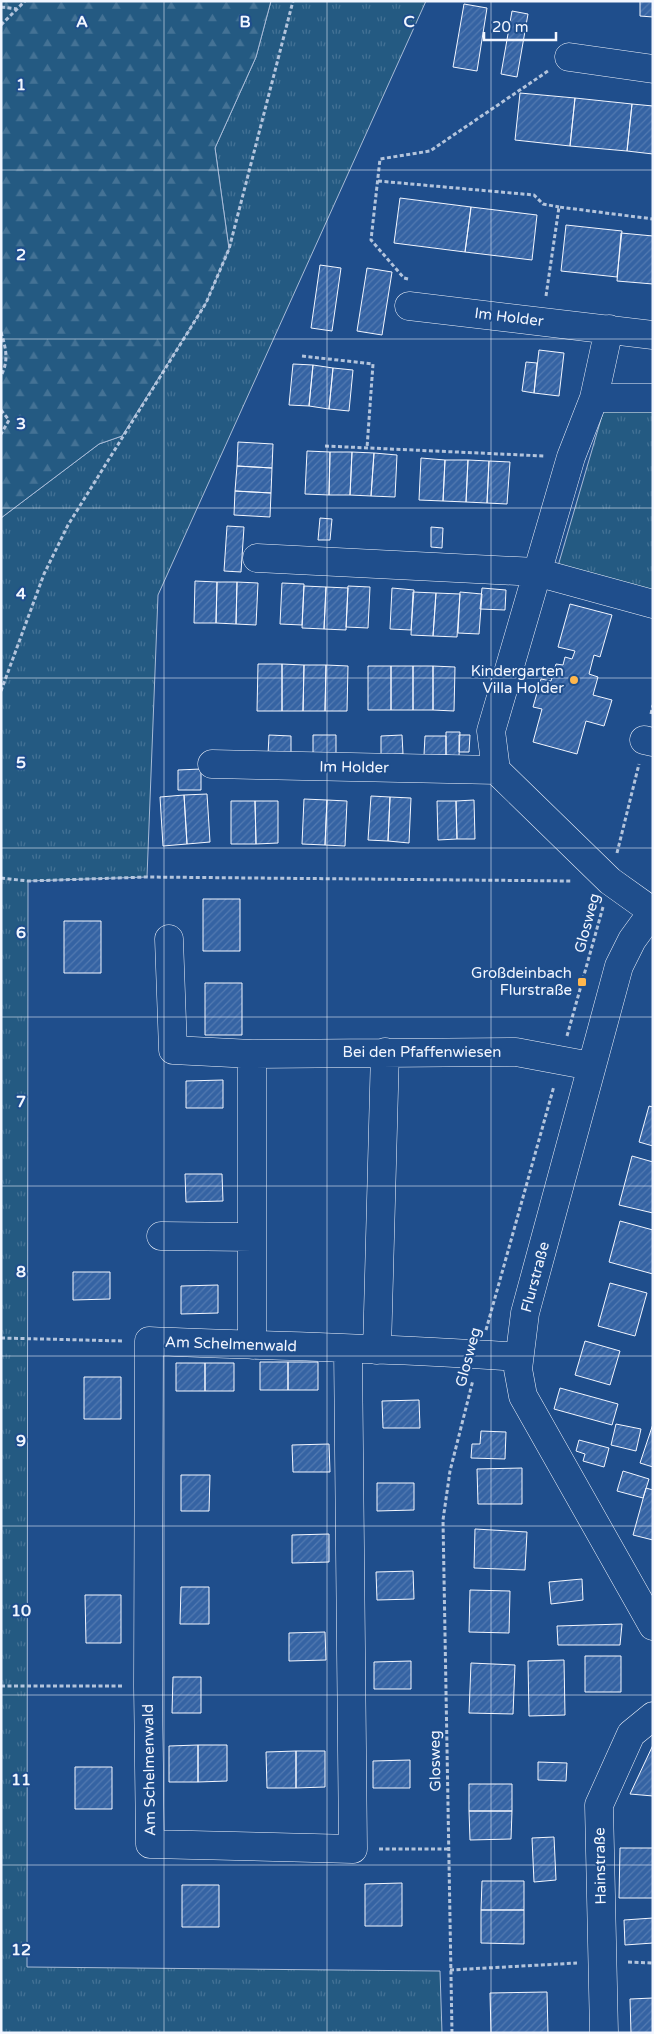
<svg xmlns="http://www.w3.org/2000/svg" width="654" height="2034" viewBox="0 0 654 2034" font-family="'Varela Round',sans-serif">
<defs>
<pattern id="grass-tufts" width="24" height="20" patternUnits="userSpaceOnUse" patternTransform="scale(1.25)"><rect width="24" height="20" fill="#245a82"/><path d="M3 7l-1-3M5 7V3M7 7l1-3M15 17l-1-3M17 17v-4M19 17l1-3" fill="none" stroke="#447295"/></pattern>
<pattern id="forest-firs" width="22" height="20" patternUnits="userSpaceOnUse" patternTransform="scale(1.25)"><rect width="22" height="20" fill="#245a82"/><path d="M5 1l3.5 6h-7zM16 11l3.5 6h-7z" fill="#447295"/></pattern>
<pattern id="building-hatch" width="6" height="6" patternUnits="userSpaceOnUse" patternTransform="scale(1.25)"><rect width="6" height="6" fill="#3563a3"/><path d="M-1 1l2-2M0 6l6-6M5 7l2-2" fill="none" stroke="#537ab1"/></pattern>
</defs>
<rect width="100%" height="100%" fill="#1f4e8c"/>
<path fill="url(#grass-tufts)" stroke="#a8bbd7" d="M271 1H426L158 595 147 877 28 881 27 1967 440 1971 442 2033H1V518L99 444 122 436 229 249 215 148 256 57Z
M653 407V595L558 566 604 409Z"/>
<path fill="url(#forest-firs)" stroke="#a8bbd7" d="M1 1H271L256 57 215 148 229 249 206 303 122 436 99 444 1 518Z"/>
<path fill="url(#building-hatch)" stroke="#f2f6ff" d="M640 1H653V17L640 16Z
M464 4 487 8 477 71 453 67Z
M512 11 528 14 517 77 501 74Z
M520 93 575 98 570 146 515 140Z
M575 98 632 104 627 151 570 146Z
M632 104 653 106V154L627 151Z
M400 198 471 207 465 252 394 243Z
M471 207 537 215 532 260 465 252Z
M566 225 622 231 617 277 561 271Z
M621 233 653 236V284L617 281Z
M320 265 341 268 332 331 311 328Z
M367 268 392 272 382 335 357 331Z
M539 350 564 353 559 396 534 393Z
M526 362 537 363 534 393 522 391Z
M293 364 313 365 309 406 289 405Z
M313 365 333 368 329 409 309 406Z
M333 368 353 370 349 411 329 409Z
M238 442 273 444 272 468 237 466Z
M307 451 330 452 329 495 305 494Z
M330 452H352L350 495H329Z
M352 452 374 453 371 496 350 495Z
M374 453 397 455 395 497 371 496Z
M421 458 445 460 443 501 419 500Z
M445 460H468L466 502 443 501Z
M468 460 489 461 487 503 466 502Z
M489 461 510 462 507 504 487 503Z
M237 466 272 468 271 493 235 491Z
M235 491 271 493 270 517 234 515Z
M320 518 332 519 330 540H318Z
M227 526 244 527 241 572 224 571Z
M431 527 443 528 442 548 431 547Z
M195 581 217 582 216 623H194Z
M217 582H237L236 624 216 623Z
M237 582 258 583 256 625 236 624Z
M282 583 304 584 302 625 280 624Z
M304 586 326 587 324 629 302 628Z
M348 586 370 587 368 628 346 627Z
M326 587 348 588 346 630 324 629Z
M392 588 414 590 411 630 390 629Z
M482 588 506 590 505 610 480 609Z
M413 592 436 593 433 636 411 635Z
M460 592 482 594 479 634 458 633Z
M436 593 460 594 457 637 433 636Z
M570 604 612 615 600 657 594 655 589 674 598 677 593 695 612 700 604 726 586 721 577 754 533 742 542 709 533 707 541 679 551 681 556 664 563 665 565 657 572 659 575 651 558 647Z
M258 664H282V711H257Z
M282 664 304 665 303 711H282Z
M304 665H326L325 711H303Z
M326 665 348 666 347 711H325Z
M368 666H391V710H368Z
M391 666H413V710H391Z
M413 666H433V710H413Z
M433 666 455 667 454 711 433 710Z
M446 732H460L459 756 446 755Z
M269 735 291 736V756L268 755Z
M313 735H336V755H313Z
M402 735 403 754 381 755V736Z
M459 735H470L469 752H459Z
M425 736H446V755H424Z
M201 769V790H178V770Z
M207 794 210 842 187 844 184 795Z
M184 795 187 844 163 846 160 797Z
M371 796 390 797 388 841 368 840Z
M390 797 411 798 409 843 388 841Z
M304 799 327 800 325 845 302 844Z
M327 800 347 801 345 846 325 845Z
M474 800 475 839H457L456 801Z
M231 801H255L256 844H231Z
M255 801H278V843L256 844Z
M437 801H456L457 839 438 840Z
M203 899H240V951H203Z
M64 921H101V973H64Z
M205 983H242V1035H205Z
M223 1080V1108H186V1081Z
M649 1106 653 1107V1146L639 1142Z
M632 1156 653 1162V1213L619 1205Z
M185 1174H222L223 1201 186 1202Z
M620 1221 653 1230V1274L609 1262Z
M73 1272H110V1299L73 1300Z
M610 1283 647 1293 635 1336 598 1326Z
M218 1285V1313L181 1314V1286Z
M585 1341 620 1351 610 1385 575 1375Z
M260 1362H288V1390H260Z
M288 1362H318V1390H288Z
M176 1363H205V1391H176Z
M205 1363H234V1391H205Z
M84 1377H121V1419H84Z
M560 1388 618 1404 612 1425 554 1409Z
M419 1400 420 1428H383L382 1401Z
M616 1424 641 1429 636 1451 611 1445Z
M653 1424V1467L640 1463Z
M481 1431 506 1432 505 1459 471 1458 472 1444H480Z
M579 1440 609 1448 604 1467 583 1461 585 1454 576 1451Z
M329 1444 330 1472H293L292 1445Z
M522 1468V1504H478L477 1469Z
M623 1471 649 1479 643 1498 617 1491Z
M181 1475H210L209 1511H181Z
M377 1483H414V1510L377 1511Z
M646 1488 653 1490V1540L633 1535Z
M475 1529 527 1532 525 1570 474 1568Z
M329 1534V1562L292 1563V1535Z
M413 1571 414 1599 377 1600 376 1572Z
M582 1579 583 1600 551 1604 549 1582Z
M181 1587H209V1624H180Z
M470 1590 510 1591 509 1633 469 1632Z
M85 1595H121V1643H86Z
M622 1624 620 1645H558L557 1626Z
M325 1632 326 1660 289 1661V1633Z
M585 1656H621V1692H585Z
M564 1660 565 1715 529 1716 528 1661Z
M411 1661V1689H374V1662Z
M471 1663 515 1665 513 1714 469 1713Z
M173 1677H201V1713H172Z
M198 1745H227V1781L198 1782Z
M198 1745V1782H169V1746Z
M653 1745V1796L630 1794Z
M296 1751V1788H267L266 1752Z
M296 1751H325V1787L296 1788Z
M410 1760V1788H373V1761Z
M538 1762 567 1763 566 1781 538 1780Z
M75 1767H112V1809H75Z
M469 1784H512V1811H469Z
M469 1811H512L511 1839 470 1840Z
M554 1837 556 1880 534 1882 532 1838Z
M620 1848H653V1898H619Z
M482 1881H524V1910H481Z
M402 1883V1926H365V1884Z
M182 1885H219V1927H182Z
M481 1910H524V1944L481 1943Z
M653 1918V1943L625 1945 624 1920Z
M547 1992 548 2033H491L490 1993Z
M653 1998V2033H631L630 1999Z"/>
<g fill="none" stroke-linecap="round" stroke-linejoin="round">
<g stroke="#f2f6ff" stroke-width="29">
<path id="minor" d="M569 57 653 69
M409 306 653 335
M609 329 594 398 571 457 491 731 496 770 610 881 652 911
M594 398H653
M257 558 536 572 653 604
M644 740 653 742
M212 764 496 770
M653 911 632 940 619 966 525 1313 518 1369 523 1396 653 1626
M169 939 173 1050 252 1054V1345
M252 1054 516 1052 591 1066
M161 1236 252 1237
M348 1349 353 1849 150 1844 148 1686 149 1341C272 1346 396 1348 519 1357
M377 1350 385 1052
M604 2033 599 1805 631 1734 653 1716"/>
</g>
<path stroke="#b3c4dc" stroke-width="3" stroke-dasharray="4 2.5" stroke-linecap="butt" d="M1 7 17 9
M1 25 25 1
M378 181 534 195 543 204 559 207
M408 279 404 278 371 240 380 159 430 151 548 71
M546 296 559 207 653 219
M1 332C6 349 9 360 1 376
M302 356 373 364 367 448
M1 410 9 420 1 434
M325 446 544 456
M1 691 44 574 68 525 206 303 229 249 293 1
M651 714 653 705
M617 853 639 764
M1 878 28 881 147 877 572 881
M567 1036 603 907
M486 1330 554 1086
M1 1338 124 1341
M1 1686H123
M379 1849H448
M628 1962 653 1963
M450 1970 577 1963
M452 2033 443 1520 450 1471 473 1380"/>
<use href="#minor" stroke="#1f4e8c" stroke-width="28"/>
</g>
<path fill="none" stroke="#f2f6ff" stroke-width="1" stroke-opacity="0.55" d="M164 1V2033M327 1V2033M491 1V2033M1 170H653M1 339H653M1 508H653M1 678H653M1 848H653M1 1017H653M1 1186H653M1 1356H653M1 1526H653M1 1695H653M1 1865H653"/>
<g fill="#ffb74d" stroke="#1f4e8c" stroke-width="2">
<circle cx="574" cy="680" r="5"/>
<rect x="577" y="977" width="10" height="10" rx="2.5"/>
</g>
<g text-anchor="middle" stroke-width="4" stroke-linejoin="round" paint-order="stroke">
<g font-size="15" fill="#f2f6ff" stroke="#1f4e8c">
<text transform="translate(509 317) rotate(7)" y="5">Im Holder</text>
<text transform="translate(354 767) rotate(1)" y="5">Im Holder</text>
<text transform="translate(587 923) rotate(-75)" y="5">Glosweg</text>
<text x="422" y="1057">Bei den Pfaffenwiesen</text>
<text transform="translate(535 1277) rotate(-75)" y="5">Flurstraße</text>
<text transform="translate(231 1344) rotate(2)" y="5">Am Schelmenwald</text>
<text transform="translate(468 1357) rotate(-75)" y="5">Glosweg</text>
<text transform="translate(435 1761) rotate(-91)" y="5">Glosweg</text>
<text transform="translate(149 1770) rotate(-91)" y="5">Am Schelmenwald</text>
<text transform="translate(600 1866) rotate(-91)" y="5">Hainstraße</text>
</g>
<g font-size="15" fill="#f2f6ff" stroke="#1f4e8c" text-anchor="end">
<text x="564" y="676">Kindergarten<tspan x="564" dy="17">Villa Holder</tspan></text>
<text x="572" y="978">Großdeinbach<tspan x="572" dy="17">Flurstraße</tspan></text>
</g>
</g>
<g font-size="16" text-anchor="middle" font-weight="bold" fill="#f2f6ff" stroke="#1f4e8c" stroke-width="4" stroke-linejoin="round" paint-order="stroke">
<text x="82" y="27">A</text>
<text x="245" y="27">B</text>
<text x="409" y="27">C</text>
<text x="21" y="90">1</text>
<text x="21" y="260">2</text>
<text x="21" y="429">3</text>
<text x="21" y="599">4</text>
<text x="21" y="768">5</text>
<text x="21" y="938">6</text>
<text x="21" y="1107">7</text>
<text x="21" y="1277">8</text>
<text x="21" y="1446">9</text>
<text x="21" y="1616">10</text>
<text x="21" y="1785">11</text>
<text x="21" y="1955">12</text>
</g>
<rect width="654" height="2034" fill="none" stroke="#f2f6ff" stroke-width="5"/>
<path d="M484 32v8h72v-8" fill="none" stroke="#f2f6ff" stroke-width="2.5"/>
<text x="492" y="32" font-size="15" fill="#f2f6ff" stroke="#1f4e8c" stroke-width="4" paint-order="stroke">20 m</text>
</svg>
